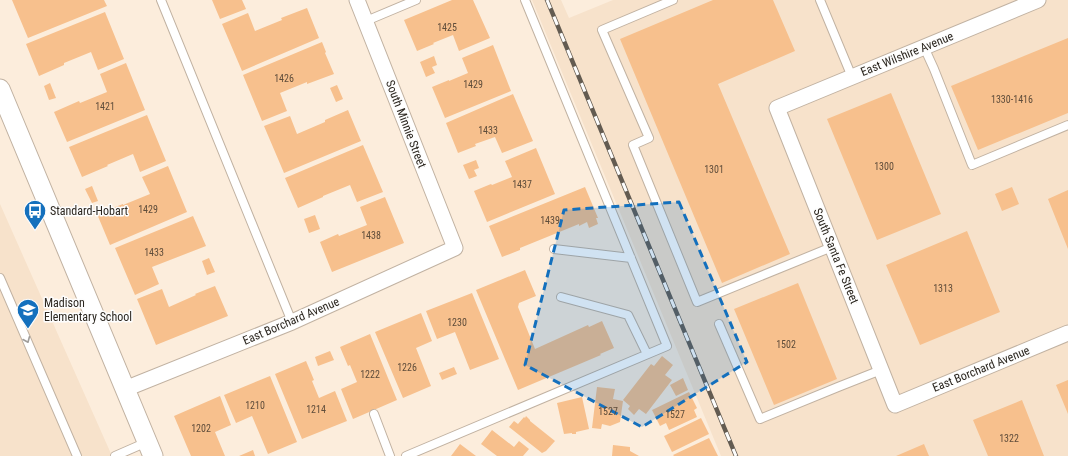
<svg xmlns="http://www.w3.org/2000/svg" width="1068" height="456" viewBox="0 0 1068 456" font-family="'Roboto Condensed',sans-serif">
<rect width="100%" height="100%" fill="#fceddc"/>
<path fill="#f7e2cb" d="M532 0H561L569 18 613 0H1068V456H721Z
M0 204 112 456H0Z"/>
<path fill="#f7c08d" d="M12 0H104L107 6 28 38Z
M212 0H242L246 9 220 19Z
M452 0H473L490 38 459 51 453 35 433 43 434 44 417 51 404 20Z
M713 0H773L795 51 718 84 790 254 722 283 620 39Z
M307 8 319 38 242 71 222 24 248 13 255 31 282 20 281 18Z
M105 12 124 59 98 70 91 52 64 63V65L39 76 26 44Z
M1068 38V113L978 150 951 86Z
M322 42 326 52 325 53 334 74 307 84V82L280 93 287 111 262 121 243 75Z
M493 45 511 91 445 118 432 87 449 80V81L468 73 462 58Z
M434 56 437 65 432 67 435 73 426 77 420 62Z
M126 63 145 110 67 142 54 112 79 101 80 103 107 92 100 74Z
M50 83 56 98 49 100 44 86Z
M337 85 343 99 336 102 330 88Z
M891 93 941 214 877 240 827 119Z
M513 94 533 141 502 153 495 137 475 144 476 146 458 153 446 123Z
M348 110 361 141 284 173 264 126 290 116 297 134 325 122V120Z
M147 115 166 161 140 172 133 154 107 165 108 166 82 177 69 147Z
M363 145 383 192 357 202 350 185 323 196V197L298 208 285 178Z
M536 148 555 194 487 222 474 191 491 184 492 185 512 177 505 161Z
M476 160 479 168 474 170 477 176 469 179 463 165Z
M168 166 187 212 110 245 97 214 123 204V205L150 194 142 177Z
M92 186 98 201 92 203 85 189Z
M585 187 598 218H596L598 224 589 228 587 222 579 226V224L520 248V250L502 257 489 226Z
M1012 187 1019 204 1002 211 995 194Z
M1068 190V249L1048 199Z
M385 197 404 243 332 272 320 242 338 234 339 236 367 225 360 207Z
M315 215 320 229 309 233 304 219Z
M193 216 206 246 152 267 159 284 135 295 115 248Z
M967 231 1000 312 920 345 886 265Z
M209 258 215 272 207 275 202 261Z
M525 270 536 296 519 303 518 307 535 349 588 325 589 327 602 321 614 348 600 354 601 355 518 390 476 290Z
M798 283 837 379 774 405 734 309Z
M215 286 228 316 156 345 137 299 162 289 169 307 196 295 195 294Z
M472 293 499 359 470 370 455 332 437 339 426 311Z
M421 313 432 341 416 348 431 386 403 398 375 332Z
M370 334 397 400 353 419 341 389 357 382 350 365 348 366 340 347Z
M330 351 334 360 318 366 315 357Z
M662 356 673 365 665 375 672 380 646 414 639 409 634 415 628 409 630 406 623 400 651 364 654 366Z
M306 361 314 380 312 381 319 398 335 391 347 421 302 439 275 374Z
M454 367 457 374 442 380 439 373Z
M270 376 297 442 268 454 252 416 236 423 224 395Z
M683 378 688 390 676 396 670 385Z
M1068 380V414L1056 385Z
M597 387 615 389 613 399 623 401 620 422 610 426 602 424 601 429 592 428Z
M689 392 697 408 694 410 697 417 669 430 666 423 660 426 652 410Z
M220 396 231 425 215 432 225 456H191L174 416Z
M582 397 589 429 576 432V434H572V433L564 434 557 403Z
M1022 400 1044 456H988L973 420Z
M526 416 530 420V421L555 441 546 451 542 453 509 427 514 421 518 424 524 417 525 418Z
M701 418 709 434 672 452 664 436Z
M492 430 514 447 519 441 529 449 523 456H497L481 444Z
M709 438 718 456H674L673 455Z
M460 444 476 456H451Z
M924 444 929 456H896Z
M613 445 630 447V451L639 456H612Z
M253 450 255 456H239Z"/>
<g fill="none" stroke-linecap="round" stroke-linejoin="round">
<g stroke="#c1b2a2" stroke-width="10">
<path id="service" d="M161 0 292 322
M673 0 602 30 649 138 633 145 697 302 832 247
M820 0 852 77
M366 21 416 0
M924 47 934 69 972 165 1068 125
M554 249 631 258
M0 278 77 456
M561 297 628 315 647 354
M719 324 760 419 838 387 881 370
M374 414 390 456
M115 456 147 442
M406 456 667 346 525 0"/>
</g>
<g stroke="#c1b2a2" stroke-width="17">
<path id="minor" d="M1038 0 777 108 895 405 1068 333
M125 389 292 322 455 248 357 0"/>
</g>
<g stroke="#c1b2a2" stroke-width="21">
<path id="tertiary" d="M0 89 153 456"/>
</g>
<use href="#service" stroke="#fff" stroke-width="8"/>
<use href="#minor" stroke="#fff" stroke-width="15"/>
<use href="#tertiary" stroke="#fff" stroke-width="19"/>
<g stroke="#635b51" stroke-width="4.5">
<path id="rail" d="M547 0 736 456"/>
</g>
<use href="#rail" stroke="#fdfdfd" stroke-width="3" stroke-dasharray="9" stroke-linecap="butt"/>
</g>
<defs><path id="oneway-chevron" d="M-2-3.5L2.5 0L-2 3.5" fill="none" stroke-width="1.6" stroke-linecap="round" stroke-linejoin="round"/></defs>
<use stroke="#a09d9a" href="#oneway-chevron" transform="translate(27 340) rotate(67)"/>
<path fill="#1470bd" fill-opacity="0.2" stroke="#1470bd" stroke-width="3" stroke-dasharray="8 5" stroke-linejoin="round" d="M679 202 747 362 642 427 525 365 564 210Z"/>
<defs>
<g id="bus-pin" transform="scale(1.15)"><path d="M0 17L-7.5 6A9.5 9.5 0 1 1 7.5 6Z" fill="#1470bd" stroke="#fdfdfd"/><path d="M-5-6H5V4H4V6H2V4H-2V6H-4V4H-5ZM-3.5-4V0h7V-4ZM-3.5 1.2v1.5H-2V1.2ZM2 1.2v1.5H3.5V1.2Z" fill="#fff"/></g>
<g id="school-pin" transform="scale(1.15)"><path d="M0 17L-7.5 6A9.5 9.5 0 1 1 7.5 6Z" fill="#1470bd" stroke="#fdfdfd"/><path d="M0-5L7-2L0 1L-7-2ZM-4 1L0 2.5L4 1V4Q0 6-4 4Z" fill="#fff"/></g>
</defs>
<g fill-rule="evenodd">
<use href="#bus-pin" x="35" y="211"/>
<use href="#school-pin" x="28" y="310"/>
</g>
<g text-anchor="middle" stroke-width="3" stroke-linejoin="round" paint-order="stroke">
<g font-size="10" fill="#5e4c3a">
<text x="447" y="31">1425</text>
<text x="284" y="82">1426</text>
<text x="473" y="88">1429</text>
<text x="1012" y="103">1330-1416</text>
<text x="105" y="110">1421</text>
<text x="488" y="134">1433</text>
<text x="884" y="170">1300</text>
<text x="714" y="173">1301</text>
<text x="522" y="188">1437</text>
<text x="148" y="213">1429</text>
<text x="550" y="224">1439</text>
<text x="371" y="239">1438</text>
<text x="154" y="256">1433</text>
<text x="943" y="292">1313</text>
<text x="457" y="326">1230</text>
<text x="786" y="348">1502</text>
<text x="407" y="371">1226</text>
<text x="370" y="378">1222</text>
<text x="255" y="409">1210</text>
<text x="316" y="413">1214</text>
<text x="608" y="415">1527</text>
<text x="675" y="418">1527</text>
<text x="201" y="432">1202</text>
<text x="1009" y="442">1322</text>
</g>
<g font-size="12" fill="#2b261f" stroke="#fdfdfd">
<text transform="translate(907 54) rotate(-22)" y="4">East Wilshire Avenue</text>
<text transform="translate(406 124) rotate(69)" y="4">South Minnie Street</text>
<text transform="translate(836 256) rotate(68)" y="4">South Santa Fe Street</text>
<text transform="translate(291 321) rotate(-23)" y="4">East Borchard Avenue</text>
<text transform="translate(981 369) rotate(-22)" y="4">East Borchard Avenue</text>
</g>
<g font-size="12" fill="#2b261f" stroke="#fdfdfd" text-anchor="start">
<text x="50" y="215">Standard-Hobart</text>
<text x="44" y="307">Madison<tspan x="44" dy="14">Elementary School</tspan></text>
</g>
</g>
</svg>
